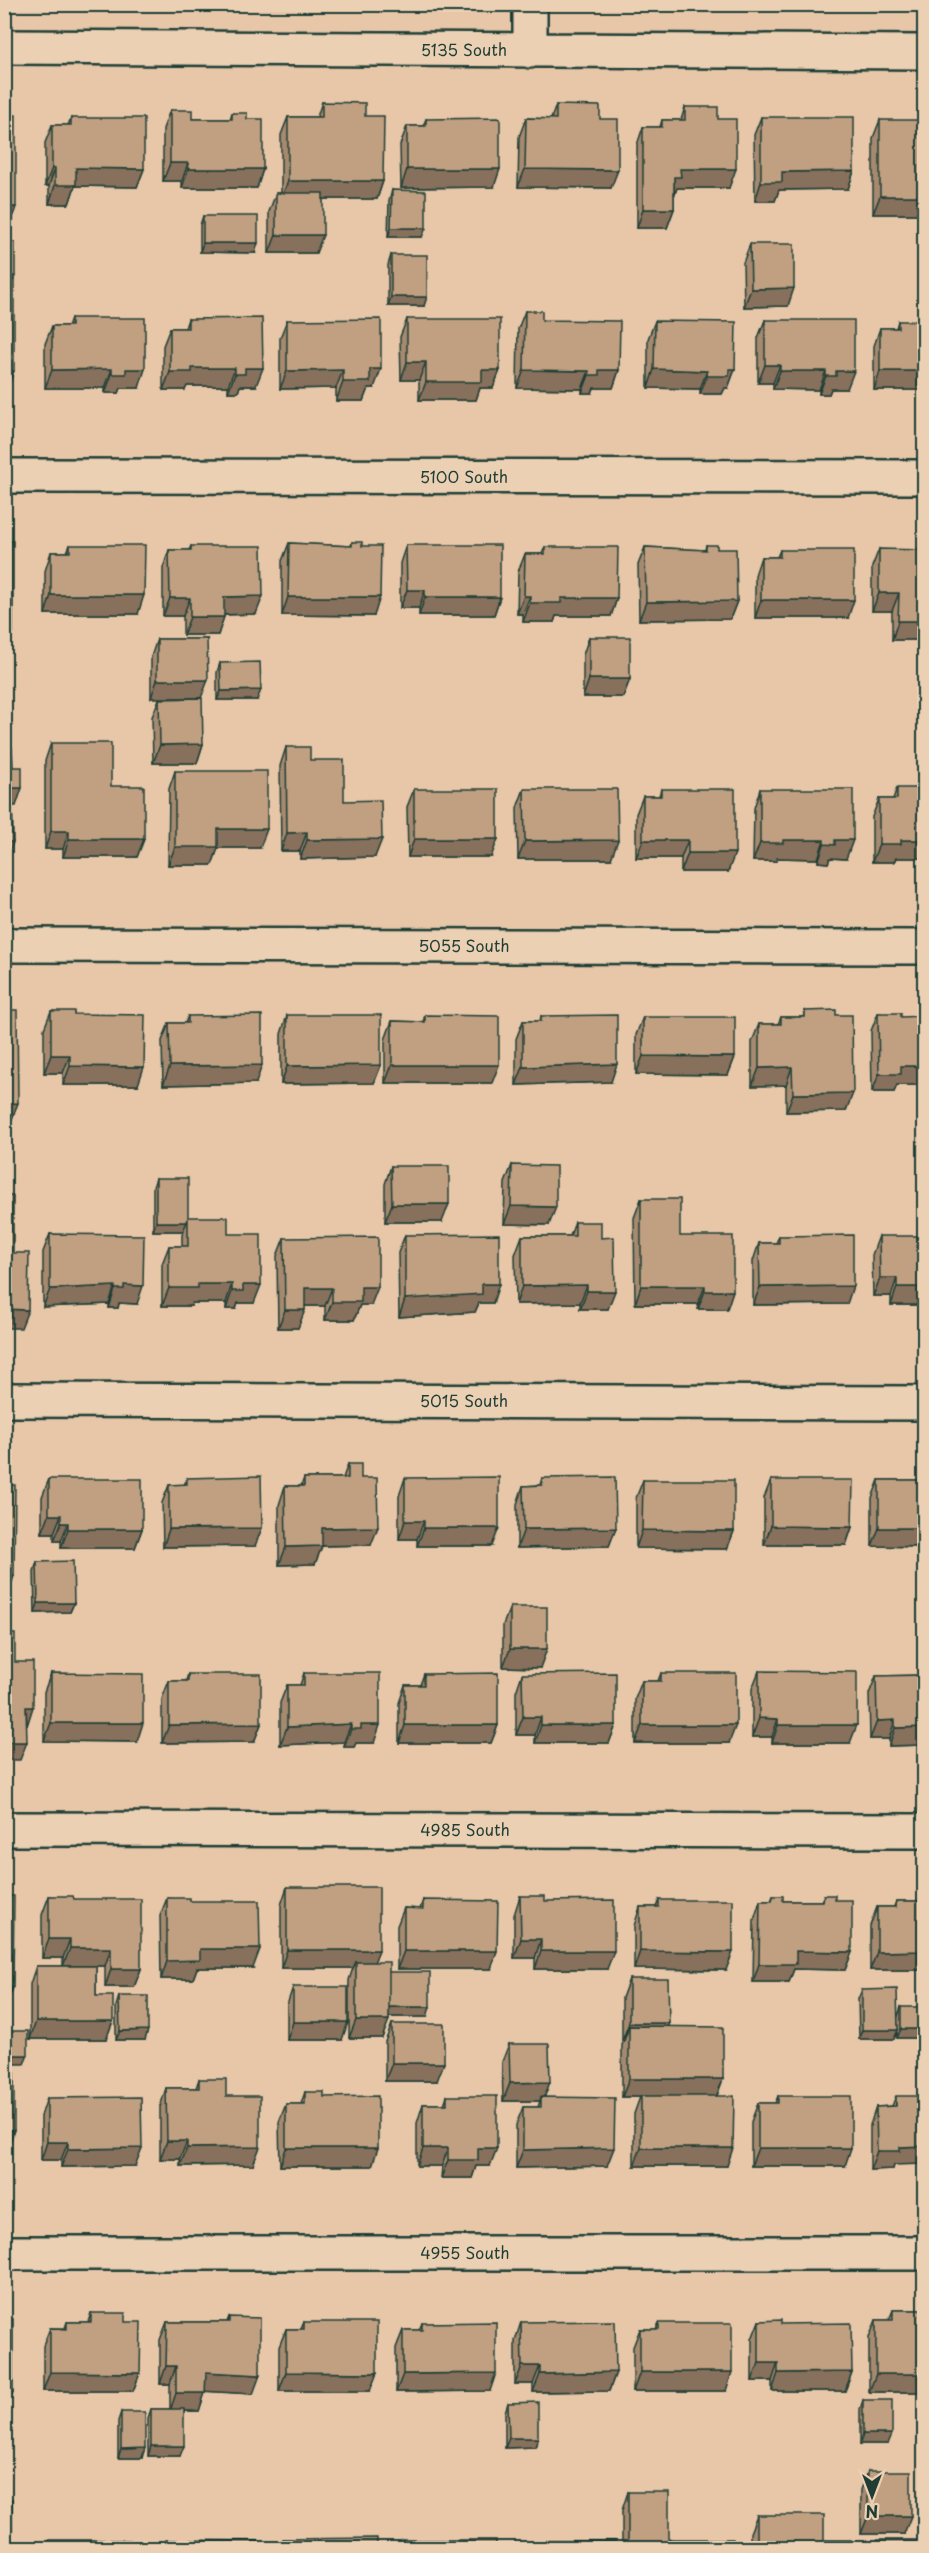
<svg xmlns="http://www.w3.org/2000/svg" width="929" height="2553" viewBox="0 0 929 2553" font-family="'Playpen Sans',sans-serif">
<rect width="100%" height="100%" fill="#e8c7a9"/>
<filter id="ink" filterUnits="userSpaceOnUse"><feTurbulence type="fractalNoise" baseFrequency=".0167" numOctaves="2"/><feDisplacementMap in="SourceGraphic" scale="12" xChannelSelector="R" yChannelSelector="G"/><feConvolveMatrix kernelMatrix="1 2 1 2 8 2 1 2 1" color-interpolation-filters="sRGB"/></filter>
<g filter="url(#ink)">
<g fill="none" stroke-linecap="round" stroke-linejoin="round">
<g stroke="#1f3d34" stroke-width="38">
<path id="minor" d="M4 47 924 52
M530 51V4
M4 476 924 477
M4 945 924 947
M4 1400 924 1403
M4 1829 924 1831
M4 2253H924"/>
</g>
<use href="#minor" stroke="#ecd0b3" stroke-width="33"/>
</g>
<path fill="#a68a70" stroke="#1f3d34" stroke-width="1.5" d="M322 102 365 116 383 181 377 199H323L316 253H269V212L276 193H281V135L288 117H317Z
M556 105 600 119 611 188 518 187 519 137 526 118 551 119Z
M685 107 718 119 729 188H677L674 196V209L667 228H637V145L643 127H660L662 120H681Z
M170 110 192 119H230L232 113 247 119 263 169 257 188H182V181H163V129Z
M761 117 854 171 848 189 779 190 775 201H755L754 135Z
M71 118 144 169 137 187 75 186 69 204H49V186H45V143L52 125H68Z
M426 119 494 187 401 188 400 145 407 126H423Z
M880 120 919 214H873V138Z
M392 190 422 237H388L389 200Z
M203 216 255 253 200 252V225Z
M750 244 788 306 744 307 743 263Z
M391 255 424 306H388V265Z
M525 311 542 320 619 370 613 388H594L592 393H582V389L517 388 518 329Z
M71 318 139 388H121L119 393H105V388H45V344L52 326H68Z
M188 319 256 386H240L238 392H228V386H187L185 390H163V346L170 328H185Z
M407 319 500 370 493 388H480L476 400H419V380H401L400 337Z
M287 320 374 388H368L363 401H336V388L280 389V338Z
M765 320 847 389H831L829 394H819V390L773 389V383H758V338Z
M655 321 735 369 728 388H725L722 394H700V389L648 388V339Z
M898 321 924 390H874V346L880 328H896Z
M352 542 362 546 374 616 282 615V561L289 543 351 546Z
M70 545 138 614H45V571L51 552H67Z
M406 545 500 597 494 615H419V608H400V563Z
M706 545 717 549 737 601 730 619 639 620 638 565 645 547 705 550Z
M191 546 256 614 224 615 218 635H183V616H163V568L169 550H189Z
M545 547 617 598 611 616H556L554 622H523V614H517L518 572 525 554H542Z
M879 549 924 640H892V611H872V567Z
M780 550 848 618H755V575L761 557H777Z
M589 637 630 679 623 697H583V655Z
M157 639H207L151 698V657Z
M220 663 257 700H217V672Z
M159 699 203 744 197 763H153L152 717Z
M51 743 111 786 144 839 137 857H63V849H45V761Z
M286 747 310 760 344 801 375 857 300 859V851H281L280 766Z
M175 771 260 848H218L212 865H168L169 789Z
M897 788 924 858H896L894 862H872V817L879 799H893Z
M414 789 491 857H408L407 807Z
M524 789 611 859H518L517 808Z
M661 789 728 872H681V858H636V814L643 796H659Z
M760 789 846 859 830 858 828 863 818 862V859L777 858 776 861H753L754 808Z
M51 1011 74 1014 138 1085H63V1073H44V1029Z
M805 1011 846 1111 786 1112V1085L752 1086V1042L759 1024H778L781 1017H803Z
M878 1013 901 1017 924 1085H897L894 1092H872L871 1031Z
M287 1015 381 1065 374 1083 281 1084V1034Z
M425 1015 492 1083H385V1040L392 1021 423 1022Z
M188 1016 256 1083 163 1085 162 1041 169 1023H185Z
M541 1016 611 1082 516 1085V1039L523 1021H540Z
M643 1017 735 1057 728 1075 636 1074V1035Z
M512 1165 549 1225 504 1224 505 1183Z
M391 1166 442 1222H385V1184Z
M156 1178 188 1218 228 1234 254 1303H238L236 1309H226V1303H192L191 1306H162V1264L169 1246H182V1235L183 1231H153V1187Z
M641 1199 680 1236 727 1309H698V1304H635L634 1218Z
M575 1222 601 1238 608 1309H580V1303L516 1304 515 1255 522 1236H570Z
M50 1234 137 1304 119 1303 118 1308H109V1304L43 1307V1252Z
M405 1235 493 1303H479L475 1312 399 1317 398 1253Z
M779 1236 847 1304 753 1305V1261L759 1243H776Z
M879 1236 924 1305H891V1296H873L872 1255Z
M284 1238 371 1305H360L354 1320H325V1306H305L298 1328H278L277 1256Z
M348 1464 361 1478 371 1545 322 1546 315 1564 279 1565V1505L285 1486H301L304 1478H343Z
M187 1478 255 1546 163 1547 162 1503 169 1485H184Z
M405 1478 492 1546H417V1539H399V1496Z
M542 1478 616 1528 609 1546 517 1548V1504L523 1486 540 1485Z
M49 1479 142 1529 135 1548H61V1541H54V1533H42V1497Z
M643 1480 734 1531 727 1549 636 1548V1498Z
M771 1480 852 1527 846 1545H764V1498Z
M879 1480H924V1547L872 1546V1498Z
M37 1562 74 1603 70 1612 35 1613 34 1571Z
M510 1607 540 1668 503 1667V1625Z
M759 1671 850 1743H772V1737H752V1689Z
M51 1673 137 1742 44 1741V1692Z
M304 1673 374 1743H356L354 1747H344V1742L280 1745V1703L287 1685H300Z
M661 1673 729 1743H635V1699L642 1681H658Z
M188 1674 261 1724 254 1742 162 1743V1699L169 1681H186Z
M424 1674 498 1725 491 1743H399V1703L405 1685H420Z
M522 1674 616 1725 609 1743H535V1735H516V1692Z
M924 1675V1745L889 1746V1739H870L869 1694 876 1676Z
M287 1887 374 1962 389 1972 427 2017H389L382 2038H349V1980L353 1968H281V1905Z
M824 1895 835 1900 852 1952 845 1970 794 1969 789 1982H753L754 1920 760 1901H771L773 1896 783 1901H821Z
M49 1896 74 1899 141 1969 134 1987H105V1966H96V1996L113 2021 106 2039H30V1984L36 1966H63V1958H42V1915Z
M520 1896 545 1901 607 1969H535V1958H514V1915Z
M167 1898 190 1901 253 1968H197L193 1979H161L160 1916Z
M423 1900 491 1969H397V1926L404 1908 420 1909Z
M659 1900 726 1970 634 1969V1926L640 1907H656Z
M896 1901H924V1970H870V1926L877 1907H894Z
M629 1979 667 2027 723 2079 717 2096 727 2166H634V2114L640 2097H622V2045L624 2041H622V1998Z
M293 1987 342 2040H287V2005Z
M862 1990 898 2016 901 2007 923 2029 919 2038H897V2031L894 2039H859L858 1999Z
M119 1996 145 2040H116V2006Z
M392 2024 437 2081H385V2042Z
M509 2044 545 2097 607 2166 516 2168V2125L523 2107H538L540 2101H503L502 2062Z
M199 2079 253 2165 180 2166V2159H160V2107L166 2088H196Z
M305 2092 324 2097 372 2166H280L279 2122 286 2104H301Z
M447 2096 490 2166H476L472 2178H441L442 2166H417V2123L423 2104H444Z
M778 2096 845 2166H751V2122L758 2103H775Z
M896 2096 894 2165 893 2169 870 2170V2125L876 2107 892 2106Z
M47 2098 135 2166 61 2167V2160H41V2116Z
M893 2310H924V2392H869V2338L876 2320H889Z
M91 2313 125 2322 140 2373 133 2391H43V2346L50 2328H65L67 2322H88Z
M229 2317 253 2394 205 2391 199 2411H184L180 2456H148V2418L151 2409H170V2384H160V2340L167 2322H227Z
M759 2321 781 2324 852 2372 845 2391H772V2381H752V2339Z
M304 2322 370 2391H279V2347L286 2329H301Z
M521 2322 616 2372 609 2391 533 2392V2384H515V2341Z
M422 2323 490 2391 396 2392V2348L403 2330H419Z
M659 2323 726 2391H633V2347L640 2329H656Z
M863 2400 888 2444H860V2409Z
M508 2403 538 2438 535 2447 505 2448V2412Z
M121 2412 142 2458H118V2421Z
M868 2471 904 2534H861V2490Z
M628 2492 669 2539 733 2548H622V2510Z
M757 2515 824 2540 851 2548H750V2533Z
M283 2539 377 2548H279Z"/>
<path fill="#87705b" stroke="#1f3d34" stroke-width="1.5" d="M170 163H188L182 181H163Z
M52 168H55L49 186H45Z
M76 168 144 169 137 187 75 186 69 204H49L55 185Z
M188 169H263L257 188H182Z
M407 169H500L494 187 401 188Z
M525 169 618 170 611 188 518 187Z
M680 169H736L729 188H677L674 196V177Z
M854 171 848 189 779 190 775 201H755L761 182 782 172Z
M288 181H383L377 199H281Z
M880 196H924V198L919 214H873Z
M4 207H16L10 225H4Z
M643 209H674L667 228H637Z
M391 228H426L422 237H388Z
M276 235H323L316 253H269Z
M203 243H258L255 253 200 252Z
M15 276 9 295H4V277Z
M794 288 788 306 744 307 751 289Z
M391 297H427L424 306H388Z
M407 362H426L419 380H401Z
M765 365H780L773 383H758Z
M192 368H235L228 386H187L185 390H163L170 372Z
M245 368H263L256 386H240L238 392H228L235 374Z
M112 369 105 388H45L52 370Z
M126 369H145L139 388H121L119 393H105L112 374Z
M370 369H381L374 388H368L363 401H336L343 382Z
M654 369 707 371 700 389 648 388Z
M729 369H735L728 388H725L722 394H700L707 376Z
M343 370 336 388 280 389 287 371Z
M482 370H500L493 388H480L476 400H419L426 382Z
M524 370 589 371 582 389 517 388Z
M599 370H619L613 388H594L592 393H582L589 375Z
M4 371H14L7 390H4Z
M780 371H826L819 390 773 389Z
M836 371H854L847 389H831L829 394H819L826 376Z
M880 371H924V390H874Z
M407 590H425L419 608H400Z
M879 593H899L892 611H872Z
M51 595H144L138 614H45Z
M263 596 256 614 218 615 224 597Z
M524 596H530L523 614H517Z
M288 597H380L374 616 282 615Z
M425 597H500L494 615H419Z
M170 598H190L183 616H163Z
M561 598H617L611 616H556L554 622H523L530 603Z
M761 600H854L848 618H755Z
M737 601 730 619 639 620 646 602Z
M190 617H224L218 635H183Z
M898 621H924V640H892Z
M13 632 6 651H4V633Z
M589 679H630L623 697H583Z
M157 680H208L201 698H151Z
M261 690 257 700H217L221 691Z
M203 744 197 763H153L160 745Z
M12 788H22L16 806H5Z
M218 829H267L260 848H218L212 865H168L175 847Z
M51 831H69L63 849H45Z
M307 832 300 851H281L287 833Z
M69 839H144L137 857H63Z
M382 839 375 857 300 859 307 840Z
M414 839H498L491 857H408Z
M618 840 611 859H518L525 841Z
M643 840H688L681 858H636Z
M783 840H824L818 859 777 858 776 861H753L760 843Z
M835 840H853L846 859 830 858 828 863 818 862 824 844Z
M901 840H924V858H896L894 862H872L879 844Z
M4 842H13L6 860H4Z
M688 853H735L728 872H681Z
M51 1055H70L63 1073H44Z
M643 1056 735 1057 728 1075 636 1074Z
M617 1064 611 1082 516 1085 523 1067Z
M262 1065 256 1083 163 1085 170 1066Z
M381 1065 374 1083 281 1084 287 1066Z
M392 1065H499L492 1083H385Z
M70 1066 144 1067 138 1085H63Z
M901 1066H924V1085H897L894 1092H872L879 1074Z
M792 1067 786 1085 752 1086 759 1068Z
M853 1093 846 1111 786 1112 793 1094Z
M18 1103 11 1122H4V1104Z
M392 1204H449L442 1222H385Z
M511 1206 556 1207 549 1225 504 1224Z
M156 1222H187L183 1231H153Z
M880 1278H897L891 1296H873Z
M198 1284H232L226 1303H192L191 1306H162L169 1288Z
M482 1284H499L493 1303H479L475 1312 399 1317 405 1299Z
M124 1285 143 1286 137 1304 119 1303 118 1308H109L115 1289Z
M243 1285H261L254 1303H238L236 1309H226L232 1291Z
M587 1285 580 1303 516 1304 522 1286Z
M115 1286 109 1304 43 1307 50 1289Z
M641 1286H705L698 1304H635Z
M853 1286 847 1304 753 1305 760 1287Z
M361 1287H378L371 1305H360L354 1320H325L332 1302Z
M897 1287H924V1305H891Z
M305 1288H332L325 1306H298Z
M587 1291H615L608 1309H580Z
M705 1291H733L727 1309H698Z
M4 1309 28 1310 21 1328H4Z
M285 1310H305L298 1328H278Z
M49 1515H61L54 1533H42Z
M405 1521H424L417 1539H399Z
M61 1523H68L61 1541H54Z
M771 1526 852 1527 846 1545H764Z
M378 1527 371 1545 315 1546 322 1528Z
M262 1528 255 1546 163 1547 169 1529Z
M424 1528H499L492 1546H417Z
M616 1528 609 1546 517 1548 524 1529Z
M879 1528H924V1547L872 1546Z
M68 1529H142L135 1548H61Z
M642 1530 734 1531 727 1549 636 1548Z
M322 1546 315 1564 279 1565 286 1547Z
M4 1576H14L8 1594H4Z
M38 1603H74L70 1612 35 1613Z
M510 1649H547L540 1668 503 1667Z
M26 1707H33L27 1726Z
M523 1717H541L535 1735H516Z
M759 1718 778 1719 772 1737H752Z
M895 1720 889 1739H870L877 1721Z
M51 1723H143L137 1742 44 1741Z
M261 1724 254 1742 162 1743 169 1725Z
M351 1724 344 1742 280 1745 287 1727Z
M361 1725H380L374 1743H356L354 1747H344L351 1729Z
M405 1725H498L491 1743H399Z
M541 1725H616L609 1743H535Z
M642 1725H736L729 1743H635Z
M778 1725H857L850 1743H772Z
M924 1727V1745L889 1746 895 1728Z
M4 1742H27L20 1760H4Z
M49 1939H70L63 1958H42Z
M521 1939H541L535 1958H514Z
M70 1948H111L105 1966H63Z
M200 1949H260L253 1968H197L193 1979H161L167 1961Z
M287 1950H379L372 1968 356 1962 353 1968H281Z
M404 1951H497L491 1969H397Z
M541 1951H614L607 1969H535Z
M640 1951 733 1952 726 1970 634 1969Z
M796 1951 852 1952 845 1970 794 1969 789 1982H753L759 1964Z
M924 1951V1970H870L877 1952Z
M111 1969H141L134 1987H105Z
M4 1988H13L6 2006H4Z
M389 2007H430L427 2017H385Z
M356 2020H389L382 2038H349Z
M36 2021H113L106 2039H30Z
M293 2022H348L342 2040H287Z
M629 2023H669L662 2041 629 2026 624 2041H622Z
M901 2029H923L919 2038H897Z
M148 2030 145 2040H116L120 2031Z
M862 2030H898L894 2039H859Z
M4 2055H28L24 2064H4Z
M392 2063H444L437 2081H385Z
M629 2079H723L716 2097H622Z
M550 2082 543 2101 541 2097 540 2101H503L510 2083Z
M6 2130H14L8 2149H4Z
M167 2141H187L180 2159H160Z
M47 2142H68L61 2160H41Z
M924 2146V2164L894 2165 893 2169 870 2170 877 2151 900 2147Z
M260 2147 253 2165 180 2166 187 2148Z
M142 2148 135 2166 61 2167 68 2149Z
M286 2148H378L372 2166H280Z
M423 2148H448L442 2166H417Z
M478 2148H497L490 2166H476L472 2178H441L448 2160Z
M614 2148 607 2166 516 2168 523 2150Z
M641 2148H733L727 2166H634Z
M758 2148H851L845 2166H751Z
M759 2363H778L772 2381H752Z
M166 2366H176L170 2384H160Z
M522 2366H540L533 2384H515Z
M50 2372 140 2373 133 2391H43Z
M206 2372 260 2375 253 2394 199 2391Z
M286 2372 377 2373 370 2391H279Z
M616 2372 609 2391 533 2392 540 2374Z
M640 2372H732L726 2391H633Z
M852 2372 845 2391H772L778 2373Z
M496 2373 490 2391 396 2392 403 2374Z
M876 2374H924V2392H869Z
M4 2393H13L6 2411H4Z
M176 2393H205L199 2411H170Z
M863 2434H892L888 2444H860Z
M509 2438H538L535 2447 505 2448Z
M151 2446H184L180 2456H148Z
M145 2448 142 2458H118L121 2449Z
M868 2516H911L904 2534H861Z"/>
<path fill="#c1a082" stroke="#1f3d34" stroke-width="1.5" d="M322 102 365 103V116H384L383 181H288V117H322Z
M556 105 600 106V119H618V170L525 169 526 118 556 119Z
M685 107H718V119H736V169H680L681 177H674V209H643V127H662V120H685Z
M170 110H192V119H232V113H247V119H263V169H188V163H170Z
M4 115H16V207H4Z
M761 117H854V171L782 172V182H761Z
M71 118H144V169L76 168V185H55V168H52V125H71Z
M500 118V169H407V126H426V119Z
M880 120H924V196H880Z
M392 190 426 191V228H391Z
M276 193H323V235H276Z
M203 216H258V243H203Z
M4 242H15V276L4 277Z
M750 244H794V288L751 289Z
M391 255H427V297H391Z
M4 280H14V371H4Z
M525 311H542V320L620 321 619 370H599V375H589V371L524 370Z
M71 318H145V369H126V374H112V369L52 370V326H71Z
M262 318 263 368H245V374H235V368H192V372H170V328H188V319Z
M381 319V369H370V382H343V370L287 371V320Z
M407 319H500V370H482V382H426V362H407Z
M765 320H854V371H836V376H826V371H780V365H765Z
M655 321 736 322 735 369H729V376H707V371L654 369Z
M898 321H924V371H880V328H898Z
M4 541H13V632H5V660Z
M352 542H362V546H381L380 597H288L289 543 352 546Z
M70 545H145L144 595H51V552H70Z
M406 545H500V597H425V590H407Z
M706 545H717V549H736L737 601 646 602 645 547 706 550Z
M191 546H262L263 596 224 597V617H190V598H170L169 550H191Z
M545 547H618L617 598H561V603H530V596H524L525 554H545Z
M879 549 924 550V621H898L899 593H879Z
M780 550H854V600H761V557H780Z
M589 637H630V679H589Z
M157 639H207L208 680H157Z
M260 662 261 690 221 691 220 663Z
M202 698 203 744 160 745 159 699Z
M51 743H111V786H144V839H69V831H51Z
M286 747H310V760H344V801L381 800 382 839 307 840V832L287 833Z
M4 748H12L13 767H22V788H12L13 842H4Z
M175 771H267V829H218V847H175Z
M897 788H924V840H901V844H879V799H897Z
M414 789H498V839H414Z
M524 789H617L618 840 525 841Z
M661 789H735V853H688V840H643V796H661Z
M760 789H853V840H835V845L824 844V840H783V843H760Z
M4 1010H17L18 1103 4 1104Z
M836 1010V1015H852L853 1093 793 1094 792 1067 759 1068V1024H781V1017H805V1011Z
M51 1011H74V1014L145 1015 144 1067 70 1066V1055H51Z
M878 1013H901V1017L924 1016V1066H901V1074H879Z
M262 1015V1065L170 1066 169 1023H188V1016Z
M287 1015H381V1065L287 1066Z
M425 1015 499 1016V1065H392V1021L425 1022Z
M617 1015V1064L523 1067V1021H541V1016Z
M643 1017H735V1057L643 1056Z
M512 1165 556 1166V1207L511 1206Z
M391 1166H449V1204H392Z
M156 1178H188V1218L187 1222H156Z
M4 1196H13V1253H29L28 1310 4 1309Z
M641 1199H680V1236H733V1291H705V1286H641Z
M188 1217H228V1234H261V1285H243V1291H232V1284H198V1288H169V1246H188Z
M575 1222H601V1238L614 1237 615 1291H587V1285L522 1286V1236H575Z
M50 1234 144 1235 143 1286 124 1285V1289H115V1286L50 1289Z
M499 1234V1284H482V1294L405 1299V1235Z
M853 1235V1286L760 1287 759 1243H779V1236Z
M879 1236H924V1287H897V1278H880Z
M378 1237V1287H361V1302H332V1288H305V1310H285L284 1238Z
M348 1464H361V1478H377L378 1527 322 1528V1546L286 1547 285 1486H304V1478H348Z
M261 1476 262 1528 169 1529V1485L187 1484V1478Z
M499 1477V1528H424V1521H405V1478Z
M615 1477 616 1528 524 1529 523 1486 542 1485V1478Z
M49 1479H142V1529H68V1523H61V1515H49Z
M643 1480H734V1531L642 1530Z
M771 1480H853L852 1527 771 1526Z
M879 1480H924V1528H879Z
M4 1485H15L14 1576H4Z
M73 1561 74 1603H38L37 1562Z
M510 1607H547V1649H510Z
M4 1634H15V1662H33V1707H26L27 1742H4Z
M759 1671 857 1672V1725H778V1719L759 1718Z
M51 1673 143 1674V1723H51Z
M304 1673H380V1725H361V1729H351V1724L287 1727V1685H304Z
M498 1673V1725H405V1685H424V1674Z
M616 1673V1725H541V1717H523L522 1674Z
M661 1673H736V1725H642V1681H661Z
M188 1674H261V1724L169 1725V1681H188Z
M924 1675V1727L895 1728V1720L877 1721 876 1676Z
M287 1887H379V1950H287Z
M824 1895H835V1900H852V1952L796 1951V1964H759L760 1901H772L773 1896H783V1901H823Z
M4 1896H14L13 1988H4Z
M49 1896H73L74 1899H141V1969H111V1948H70V1939H49Z
M520 1896H545V1901L614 1900V1951H541V1939H521Z
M167 1898H190V1901H259L260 1949H200V1960L167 1961Z
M423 1900 498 1901 497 1951H404V1908L423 1909Z
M659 1900H733V1952L640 1951V1907H659Z
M896 1901H924V1951L877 1952V1907H896Z
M356 1962H389V2020H356Z
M36 1966H96V1996H113V2021H36Z
M389 1972H430V2007H389Z
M629 1979H668L669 2023H629Z
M293 1987H348V2022H293Z
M897 1989 898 2030H862V1990Z
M119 1996H148V2030L120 2031Z
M901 2007H923V2029H901Z
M392 2024H444V2063H392Z
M629 2026 723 2027V2079H629Z
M4 2031H28V2055H4Z
M509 2044H549L550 2082 510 2083Z
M14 2056V2130H6V2149H4V2057Z
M199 2079H226V2096H260V2147L187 2148V2141H167L166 2088H199Z
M305 2092H324V2097L378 2096V2148H286V2104H305Z
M447 2096H497V2148H478V2160H448V2148H423V2104H447Z
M641 2096H734L733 2148H641Z
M778 2096H851V2148H758V2103H778Z
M896 2096H924V2146L900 2147V2151H877L876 2107 896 2106Z
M141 2097 142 2148 68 2149V2142H47V2098Z
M541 2097 615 2098 614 2148 523 2150V2107H541Z
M893 2310H924V2374H876V2320H893Z
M91 2313H125V2322H141L140 2373 50 2372V2328L67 2329V2322H91Z
M229 2317 260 2318V2375L206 2372 205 2393H176V2366H166L167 2322H229Z
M4 2319H13V2393H4Z
M781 2320V2324L851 2323 852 2372 778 2373V2363H759V2321Z
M615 2321 616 2372 540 2374V2366H522L521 2322Z
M304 2322H377V2373L286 2372V2329H304Z
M496 2322V2373L403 2374V2330H422V2323Z
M659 2323H732V2372H640V2329H659Z
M863 2400H892V2434H863Z
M538 2402V2438H509L508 2403Z
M151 2409H184V2446H151Z
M121 2412H145V2448L121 2449Z
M868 2471H911V2516H868Z
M628 2492H669V2539H733V2548H628Z
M4 2499H12V2548H4Z
M757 2515H824V2540H851V2548H757Z
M377 2538V2548H283V2539Z
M49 2540H130V2548H49Z
M165 2540 259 2541V2548H165Z
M402 2540H496V2548H402Z
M877 2540H924V2548H877Z
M541 2541H615V2548H522H541Z"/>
</g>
<g text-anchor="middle" stroke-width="6" stroke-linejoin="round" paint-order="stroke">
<g font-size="16" fill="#1f3d34" stroke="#ecd0b3">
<text x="464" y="56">5135 South</text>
<text x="464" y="483">5100 South</text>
<text x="464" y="952">5055 South</text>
<text x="464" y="1407">5015 South</text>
<text x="465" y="1836">4985 South</text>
<text x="465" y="2259">4955 South</text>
</g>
</g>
<rect width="929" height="2553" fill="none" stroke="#ecd0b3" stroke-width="24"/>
<rect x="12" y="12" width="905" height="2529" fill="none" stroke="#1f3d34" stroke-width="2" filter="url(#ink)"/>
<g transform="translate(872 2496) rotate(180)" stroke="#ecd0b3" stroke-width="4.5" paint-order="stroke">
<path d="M0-4.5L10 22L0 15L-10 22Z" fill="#1f3d34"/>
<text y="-9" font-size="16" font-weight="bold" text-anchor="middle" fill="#1f3d34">N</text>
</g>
</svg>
